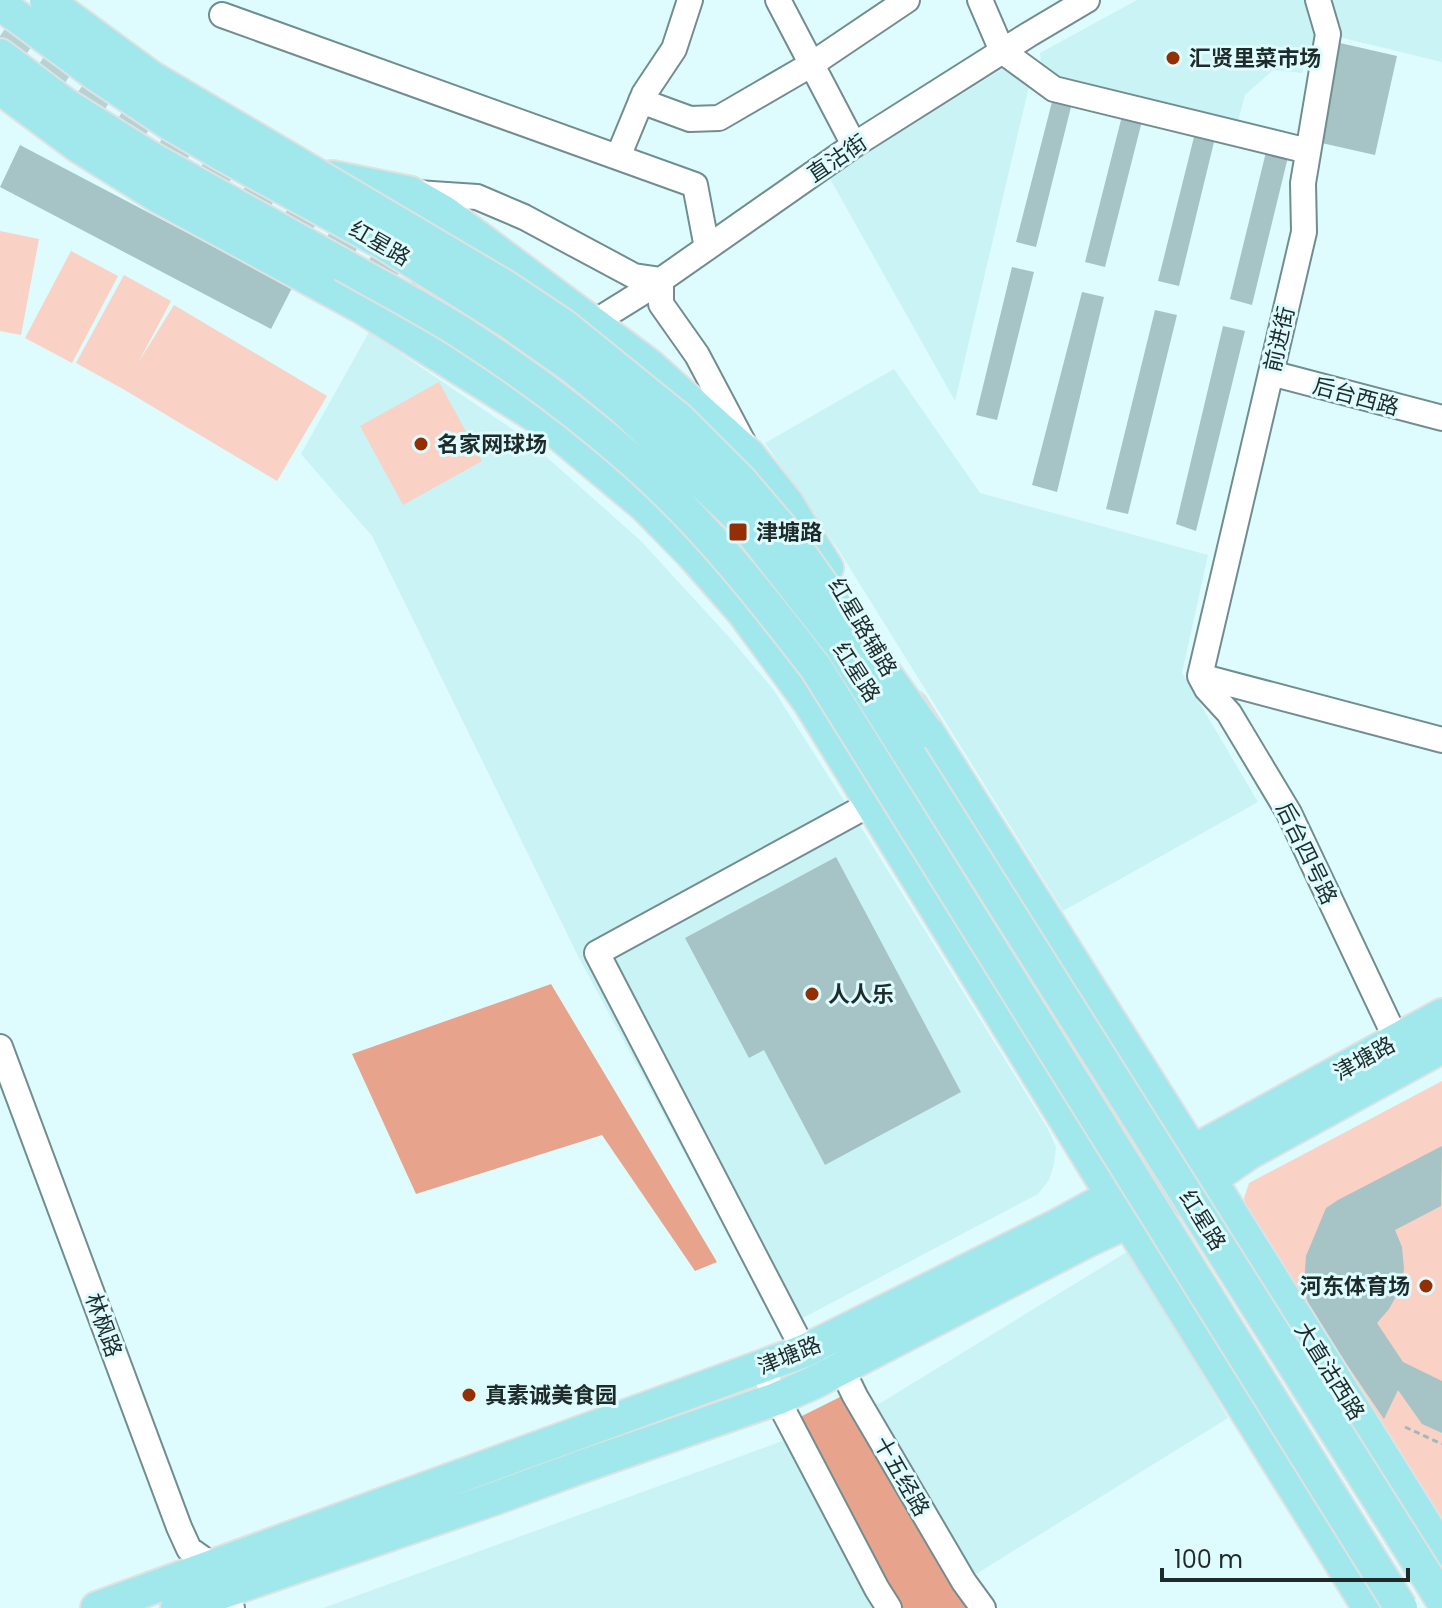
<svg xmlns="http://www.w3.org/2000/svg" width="1442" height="1608" viewBox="0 0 1442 1608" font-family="Poppins,'Noto Sans SC',sans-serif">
<rect width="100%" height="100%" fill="#defcfe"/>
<path fill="#caf3f5" d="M1137 0H1442V62L1339 37 1309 47 1302 73 1273 70 1245 95 1238 121 1042 73 1040 53Z
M1015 61 1030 82 955 401 829 177Z
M369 332 524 437 641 541 729 637 773 689 864 832 1048 1129 1056 1147 1054 1164 1049 1180 1038 1194 780 1330 578 956 372 536 301 454Z
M894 369 980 493 1208 555 1182 673 1258 802 1063 911 838 549 765 443Z
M1130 1250 1228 1418 973 1576 876 1608H323L769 1446 882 1402Z"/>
<path fill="#f9d1c5" d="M0 231 39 239 21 335 0 331Z
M71 251 118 276 72 363 25 338Z
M124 275 171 301 138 363 174 305 327 396 277 481 123 389 76 363Z
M439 382 482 461 403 505 360 426Z
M1442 1081V1528L1247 1212 1244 1198 1249 1183Z"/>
<path fill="#e8a38d" d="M551 984 717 1262 695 1271 602 1135 416 1194 352 1054Z
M844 1395 972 1608H893L794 1420Z"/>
<path fill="#a6c3c5" d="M1340 43 1397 56 1375 155 1317 142Z
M1054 94 1073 99 1036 247 1016 242Z
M1122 116 1142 121 1105 267 1085 262Z
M1195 133 1215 138 1179 286 1158 281Z
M20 145 292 288 271 329 0 187Z
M1266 152 1288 157 1252 305 1230 299Z
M1012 267 1034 272 997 420 976 415Z
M1082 292 1104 297 1057 492 1032 485Z
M1155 310 1177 315 1128 514 1106 509Z
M1223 326 1245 331 1196 531 1176 524Z
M836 857 961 1092 825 1165 764 1050 749 1058 685 938Z
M1442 1146 1441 1206 1395 1230 1402 1247 1404 1269 1400 1289 1389 1309 1377 1323 1403 1362 1442 1381V1433L1422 1424 1398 1390 1384 1419 1309 1309 1304 1286 1306 1256 1326 1208 1338 1200Z"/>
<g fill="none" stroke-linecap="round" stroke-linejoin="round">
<path stroke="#b8d2d4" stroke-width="32" stroke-dasharray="32 16" stroke-linecap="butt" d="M0 36 91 99 431 290
M540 362 559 376 655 458 697 499 727 538
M912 792 1129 1133"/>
<g stroke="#728d8f" stroke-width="28">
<path id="minor" d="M778 0 854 145
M980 0 1002 51 1054 89 1308 151
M222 15 695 185 707 248
M641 101 690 119 719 118 812 64 907 0
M618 157 644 94 674 49 690 0
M417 193 477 197 524 217 634 276 661 280V304L697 355 743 442
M593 323 651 287 854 145 1028 35 1087 0
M1271 373 1442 418
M1200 676 1304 232 1303 183 1328 34 1318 0
M1200 676 1207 689 1229 713 1289 813 1397 1041
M1200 676 1442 740
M0 1047 179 1527 189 1549 213 1566 232 1608
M804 1351 597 953 872 803 935 762
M835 1355 855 1396 964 1582 983 1608
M761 1368 877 1589 889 1608"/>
</g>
<g stroke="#e0e1e1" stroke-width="36">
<path id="major" d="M0 55 65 104 151 158 343 265
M0 88 78 146 159 197 363 308 542 420 645 506 692 554 743 612 809 702 1124 1215 1369 1608
M332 177 411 193 444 212 649 365 749 455 787 503 827 568
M912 707 1205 1171 1442 1551
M97 1608 804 1351 1060 1224 1442 1015
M177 1608 496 1498 586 1465 776 1399 813 1383 1087 1241 1128 1222 1210 1180 1249 1153 1442 1047"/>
</g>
<path stroke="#a1b9bb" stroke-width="3" stroke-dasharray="6 4" stroke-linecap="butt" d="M1405 1427 1442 1444"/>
<use href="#minor" stroke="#fff" stroke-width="24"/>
<use href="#major" stroke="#a1e8ed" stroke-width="32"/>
<g stroke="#e0e1e1" stroke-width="36" stroke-linecap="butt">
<path id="major-bridge" d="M46 0 151 77 506 287 563 325 679 419 740 480 787 535 926 731
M0 4 98 76 170 124 223 155 383 243 509 322 574 368 622 407 743 521 841 646 1442 1600
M343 265C383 288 426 310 465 335 524 373 582 416 635 463 704 524 760 595 816 668L1401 1608"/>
</g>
<use href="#major-bridge" stroke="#a1e8ed" stroke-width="32"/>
</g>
<g fill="#942f04" stroke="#defcfe" stroke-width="3">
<circle cx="1173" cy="58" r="8"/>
<circle cx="421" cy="444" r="8"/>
<rect x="728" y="522" width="20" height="20" rx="4"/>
<circle cx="812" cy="994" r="8"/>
<circle cx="1426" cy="1286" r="8"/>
<circle cx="469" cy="1395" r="8"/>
</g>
<g text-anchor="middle" stroke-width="6" stroke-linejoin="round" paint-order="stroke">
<g font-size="22" font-weight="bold" fill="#1f2b2b" stroke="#defcfe" text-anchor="start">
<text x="1189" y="66">汇贤里菜市场</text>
<text x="437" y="452">名家网球场</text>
<text x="756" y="540">津塘路</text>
<text x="828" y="1002">人人乐</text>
<text x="1410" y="1294" text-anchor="end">河东体育场</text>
<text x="485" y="1403">真素诚美食园</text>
</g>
<g font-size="22" fill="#1f2b2b" stroke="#defcfe">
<text transform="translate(837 158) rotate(-34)" y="8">直沽街</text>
<text transform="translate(380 243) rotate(30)" y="8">红星路</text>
<text transform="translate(1279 339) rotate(-77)" y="8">前进街</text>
<text transform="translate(1356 396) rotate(15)" y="8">后台西路</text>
<text transform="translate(863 627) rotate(59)" y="8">红星路辅路</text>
<text transform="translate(857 672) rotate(57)" y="8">红星路</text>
<text transform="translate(1307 853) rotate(64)" y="8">后台四号路</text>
<text transform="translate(1364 1058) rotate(-29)" y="8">津塘路</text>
<text transform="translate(1203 1220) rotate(58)" y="8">红星路</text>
<text transform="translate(104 1325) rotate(70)" y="8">林枫路</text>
<text transform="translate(789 1355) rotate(-22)" y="8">津塘路</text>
<text transform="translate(1330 1371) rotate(58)" y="8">大直沽西路</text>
<text transform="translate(902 1476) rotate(60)" y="8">十五经路</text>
</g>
</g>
<path d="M1162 1568v12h246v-12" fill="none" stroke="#1f2b2b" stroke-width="4"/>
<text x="1174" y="1568" font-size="24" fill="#1f2b2b" stroke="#defcfe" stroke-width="6" paint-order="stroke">100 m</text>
</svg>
